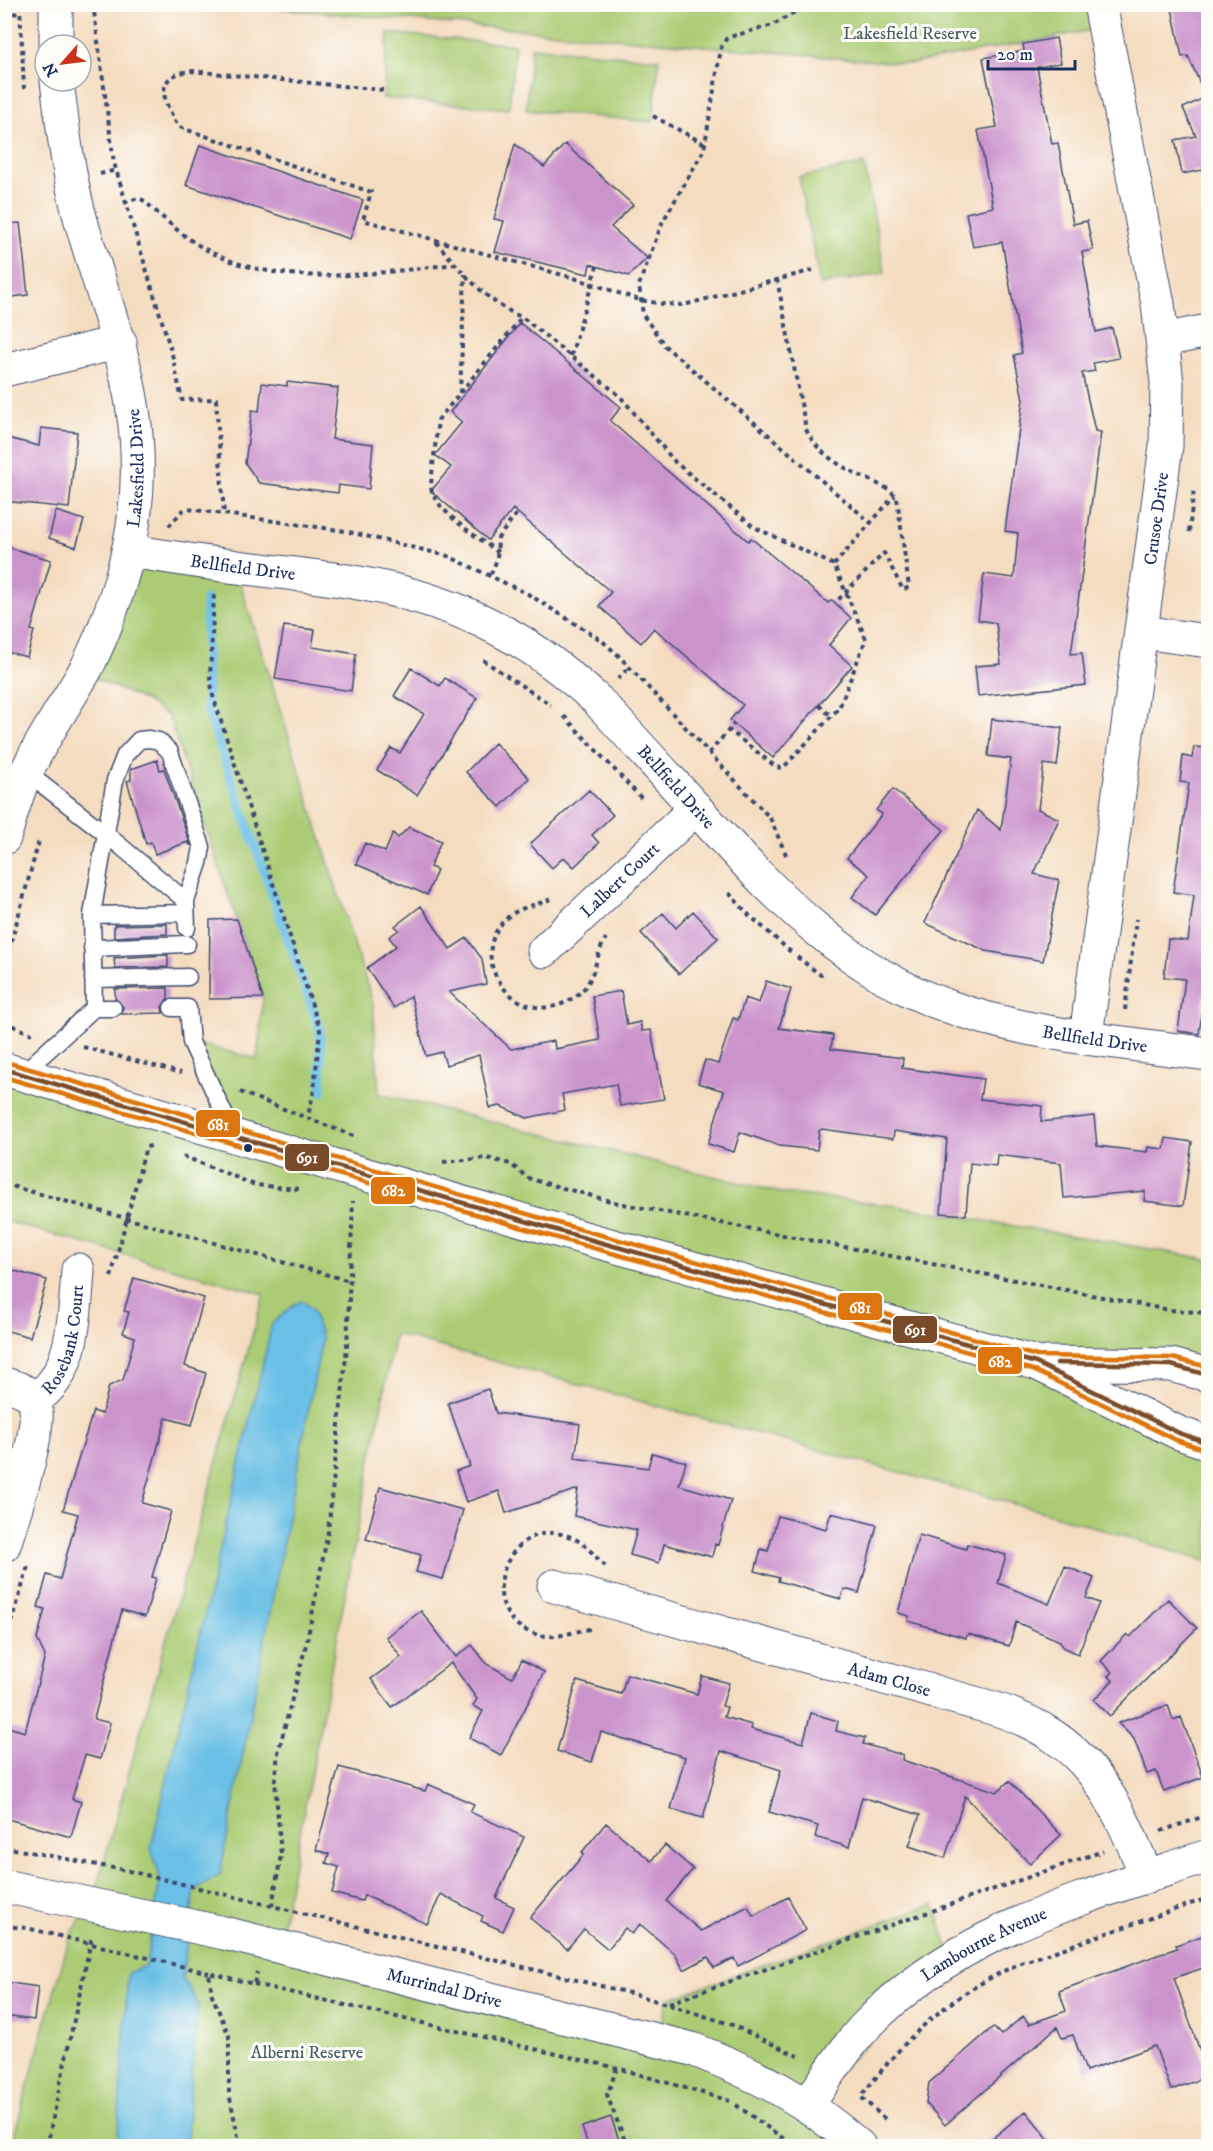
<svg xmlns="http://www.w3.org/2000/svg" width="1213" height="2151" viewBox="0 0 1213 2151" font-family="'IM FELL DW Pica',serif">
<rect width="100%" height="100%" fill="#fdfcf7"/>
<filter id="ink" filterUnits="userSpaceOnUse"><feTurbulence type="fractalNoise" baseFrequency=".0167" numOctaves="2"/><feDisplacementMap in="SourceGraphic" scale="12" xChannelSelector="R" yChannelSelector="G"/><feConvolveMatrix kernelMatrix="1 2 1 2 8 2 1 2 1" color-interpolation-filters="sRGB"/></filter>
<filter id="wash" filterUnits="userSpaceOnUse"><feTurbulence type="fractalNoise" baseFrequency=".008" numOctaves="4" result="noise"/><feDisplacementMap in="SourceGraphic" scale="24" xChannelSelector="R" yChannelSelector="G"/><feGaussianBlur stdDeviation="1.35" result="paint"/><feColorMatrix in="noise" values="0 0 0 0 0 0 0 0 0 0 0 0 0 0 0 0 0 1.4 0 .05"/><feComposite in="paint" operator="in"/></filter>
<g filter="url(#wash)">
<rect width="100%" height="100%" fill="#f4dcc0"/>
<path fill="#abcc74" stroke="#637e69" stroke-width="1.5" d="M1100 4 1104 28 910 64 237 5Z
M388 33 515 45 509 109 383 98Z
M531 47 659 59 653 122 526 110Z
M864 164 885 273 820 285 799 177Z
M128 551 235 567 373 1004 379 1094 782 1193 898 1206 1208 1259V1375L1038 1363 1208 1443V1562L1051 1514 395 1334 278 1947 658 2039 668 1999 934 1904 951 1956 808 2104 859 2146H11L70 1936 91 1903 100 1875 264 1294 5 1221 4 1069 234 1134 191 1042 257 1059 263 998 169 717 144 700 83 673Z"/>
<path fill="#69bfe6" stroke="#4277a2" stroke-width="1.5" d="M302 1301 312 1309 322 1339 220 1875 195 1890 182 1977 198 2003 186 2146H117L128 1973 146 1965 160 1878 151 1848 272 1324 295 1304Z"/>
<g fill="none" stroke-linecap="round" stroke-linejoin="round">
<path stroke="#69bfe6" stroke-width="9" d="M206 599 207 710 320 1030 322 1092"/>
</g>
<g id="blocks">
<path fill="#cb93cc" d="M1171 4H1209V169L1182 174 1175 140 1196 136 1183 108 1206 97 1188 56 1182 57Z
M1056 38 1061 63 1037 67 1052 144 1058 143 1073 224 1087 221 1093 250 1082 252 1096 332 1112 328 1119 358 1093 363 1095 371 1082 373 1095 431 1101 432 1071 654 1082 653 1086 685 978 696 975 666 1001 664 996 623 978 620 984 574 1014 578 1018 533 1005 531 1023 399 1014 355 1022 353 1002 242 973 247 966 213 993 207 978 130 997 127 983 58 1024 51 1023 44Z
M515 144 544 167 565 144 633 205 611 227 647 258 629 276 590 264 588 274 495 252 504 221 494 219Z
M200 145 363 200 350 239 186 185Z
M20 223 28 295 4 298V224Z
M520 323 621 407 610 421 748 541 751 538 828 603 832 600 851 618 829 645 852 666 773 758 730 720 743 705 654 628 641 643 599 606 611 592 513 509 488 540 431 491 451 467 435 455 462 422 450 412Z
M287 382 338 388 332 439 373 444 369 489 339 485 338 493 259 483 245 463 252 410 259 411 262 383 287 386Z
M41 428 77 432 69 508 4 501V437L39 446Z
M56 511 84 520 76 547 49 538Z
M4 546 51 560 31 630 34 631 27 657 4 651Z
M284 626 315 630 312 647 356 654 351 691 275 679Z
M411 668 440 686 445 678 477 698 417 795 377 770 391 748 400 753 424 714 394 696Z
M992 719 1062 728 1057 766 1044 764 1038 809 1059 819 1034 874 1059 880 1043 961 986 951 925 923 977 810 1001 830 1011 759 988 756Z
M495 743 529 778 500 807 466 772Z
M1194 747 1209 748V983H1206L1199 1034 1178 1031 1185 979 1164 977 1168 939 1188 941 1194 895 1173 892 1189 783 1180 782 1183 756 1192 758Z
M157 760 160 770 164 769 191 846 188 842 155 854 151 842 146 844 127 781 131 780V769Z
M893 789 944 830 875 915 852 897 869 875 847 858 882 814 876 810Z
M589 790 613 815 592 835 599 843 574 867 564 857 552 868 530 844Z
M409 827 441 841 430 867 437 870 427 895 356 864 365 843 385 852 393 833 398 838Z
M421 906 450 949 467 938 482 959 486 984 449 992 511 1049 554 1041 555 1049 600 1040 592 996 621 991 627 1025 640 1022 642 1031 651 1030 664 1099 620 1106 616 1084 562 1094 565 1110 527 1118 500 1106 490 1108 479 1055 446 1065 442 1052 426 1056 411 996 394 1008 367 968 396 946 389 937 399 930 395 926Z
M693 911 718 938 679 974 641 933 663 913 676 928Z
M237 919 263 998 209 999 210 920Z
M167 924V934L114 937V925Z
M168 955V967L115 968 114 958Z
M766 981 791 989 779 1028 833 1035 831 1049 903 1058 902 1068 983 1079 980 1099 1042 1106 1041 1122 1094 1116 1097 1146 1147 1152 1148 1147 1164 1149 1166 1138 1192 1142 1183 1206 1144 1201 1145 1191 1064 1198 1061 1163 997 1155 996 1166 970 1163 966 1215 941 1213 947 1139 894 1131 893 1139 822 1129 819 1131 817 1150 780 1146 740 1132 734 1152 708 1144 724 1091 698 1083 705 1060 718 1064 733 1018 738 1020 745 998 759 1003Z
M168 988V998L162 1007 163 1013 121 1014 123 1007 115 998V989Z
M4 1268 47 1280 30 1337 4 1330Z
M134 1278 204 1298 185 1366 206 1373 192 1425 166 1418 142 1503 171 1511 152 1577 156 1578 145 1617 122 1610 94 1719 110 1723 100 1759 85 1755 72 1799 81 1802 71 1837 4 1818V1739L8 1727 25 1732 45 1656 37 1639 45 1609 38 1607 47 1575 60 1579 78 1514 63 1510 93 1411 102 1414 109 1386 123 1380 135 1337 123 1333 129 1312 124 1311Z
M488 1389 496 1413 580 1424 575 1458 648 1468 652 1453 686 1462 679 1485 731 1500 718 1545 715 1544 712 1557 664 1544 659 1563 630 1555 637 1530 574 1516 578 1489 506 1513 499 1491 466 1502 456 1471 470 1466 448 1403Z
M380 1487 463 1510 443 1579 416 1572 421 1555 366 1539Z
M831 1513 877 1525 859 1593 844 1589 841 1599 778 1581 779 1578 755 1571 761 1549 768 1551 778 1516 826 1529Z
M919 1535 966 1549 967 1544 1006 1555 998 1583 1049 1604 1065 1566 1094 1578 1086 1598 1099 1603 1078 1654 1063 1647 1060 1641 1016 1622 1009 1646 968 1634 966 1638 908 1621 909 1616 898 1613Z
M1168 1599 1197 1628 1110 1716 1094 1700 1113 1680 1108 1676 1112 1672 1101 1661 1127 1634 1130 1637Z
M421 1611 456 1657 472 1645 487 1664 512 1678 522 1660 544 1672 501 1755 469 1738 483 1711 473 1706 477 1699 451 1663 392 1707 371 1679 401 1657 386 1637Z
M627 1674 697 1694 702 1676 729 1683 722 1706 727 1707 724 1717 752 1725 751 1729 803 1743 811 1713 838 1721 836 1731 865 1738 863 1744 903 1755 902 1760 997 1792 1009 1781 1061 1835 1030 1864 965 1796 945 1858 909 1846 920 1815 862 1797 849 1847 815 1837 818 1826 769 1812 781 1770 721 1751 703 1818 671 1809 685 1757 601 1732 592 1762 557 1751 577 1681 621 1694Z
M1168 1705 1173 1720 1181 1717 1203 1777 1164 1792 1156 1771 1147 1774 1134 1739 1118 1723Z
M339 1767 425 1791 428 1784 474 1804 470 1812 524 1837 496 1898 514 1907 503 1931 481 1921 483 1916 441 1894 427 1924 364 1895 362 1901 332 1893 339 1867 326 1863 329 1854 316 1850Z
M606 1823 651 1861 665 1845 693 1869 666 1901 701 1931 748 1906 753 1916 788 1897 806 1930 738 1966 734 1958 714 1968 708 1957 684 1970 675 1954 640 1924 632 1934 625 1928 608 1949 584 1929 567 1949 530 1918 584 1854 582 1852Z
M1202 1936 1209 1952V1966L1174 1978 1209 2076 1171 2090 1155 2046 1086 2071 1073 2035 1062 2038 1057 2027 945 2125 926 2103 929 2083 993 2027 1001 2035 1023 2016 1029 2024 1066 2011 1059 1991 1177 1948 1176 1945Z
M4 1982 38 1987 34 2020 4 2016Z
M1026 2111 1054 2146H983Z
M611 2117 621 2146H588L582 2127Z"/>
</g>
</g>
<g filter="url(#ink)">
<use href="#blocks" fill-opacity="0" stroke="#3c496d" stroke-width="1.5"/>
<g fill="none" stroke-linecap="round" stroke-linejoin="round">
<g stroke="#3c496d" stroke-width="19">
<path id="lane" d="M26 772 106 834 186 901 187 928
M92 915 186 913
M92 948 187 944
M93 979 188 977
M94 1008 92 915 115 780 125 755 139 740 149 739 159 741 170 752 202 847 199 863 186 901
M172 1008H188L191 1042 234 1135
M22 1074 94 1008H113"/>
</g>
<g stroke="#3c496d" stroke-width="35">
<g id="street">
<path d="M56 4V45"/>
<path d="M1163 340 1208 331"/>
<path d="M4 370 120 342"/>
<path id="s1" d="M128 551C164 556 200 562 237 567 336 579 419 584 509 635 541 652 570 676 597 700 632 738 667 776 701 814 772 892 847 972 950 1007 1032 1036 1122 1042 1208 1054"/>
<path d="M1141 632 1208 641"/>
<path id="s2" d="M4 838C11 816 16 794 26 773 43 736 67 703 87 667 105 631 119 591 128 552 156 428 117 343 83 228 69 181 63 130 57 81"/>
<path id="s3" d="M544 951 696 808"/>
<path id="s4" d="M1086 1036 1166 446 1167 383 1158 304 1100 4"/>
<path d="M4 1384C14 1387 27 1390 33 1399 47 1417 12 1519 4 1545"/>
<path id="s5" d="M34 1399C75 1377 75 1311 78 1270"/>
<path id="s6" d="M554 1586 996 1709C1087 1739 1113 1793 1147 1877"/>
<path id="s7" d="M4 1886 224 1933 692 2049C759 2075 805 2099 859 2146"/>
<path id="s8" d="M808 2104C826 2079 843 2050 865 2027 955 1931 1087 1897 1208 1856"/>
</g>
</g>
<g stroke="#3c496d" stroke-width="35">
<path id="primary" d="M4 1069 563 1232 1036 1363 1179 1433 1208 1443
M1047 1363 1171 1365 1208 1375"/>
</g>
<path stroke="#3c496d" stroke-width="4" stroke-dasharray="4.5 4.5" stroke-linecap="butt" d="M20 4 24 89
M93 4 114 163 172 354 182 400 216 399 224 515
M810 4 773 25 733 36 726 39 721 48 704 150 662 223 639 285 643 315 665 346 871 523
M1062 4 1067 9
M4 12 20 14
M383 90 192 71C151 75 163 102 179 127L371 192 363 220 581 280 639 300 663 304 684 305 817 269
M653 116 705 144
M100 174 116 170
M124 203 138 198 143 200C162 216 178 233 200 246 276 292 373 273 456 264
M436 242C460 269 487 304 522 317L620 396 675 462 754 527 834 565 866 639 839 708 783 768 776 767 729 730
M777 279 806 429C821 463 860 474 890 490L897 498 909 587 903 590 884 553 835 603
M571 356 597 266
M460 393 465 274
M169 526 182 511 188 509 345 531 448 556 528 594 601 640 618 655 770 818 787 857
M1189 532 1194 489
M498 552C480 539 429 507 431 484L438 420 522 317
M834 565 895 495
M491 574 497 559 498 538 517 513
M214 595 210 676 213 696 320 1030 314 1090 308 1116
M483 660 551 705
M618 679 629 667
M819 705 832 717
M564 716 643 800
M709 753 734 724
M729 893 749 915 791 952
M551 899C536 905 520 907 508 917 459 960 523 1038 577 995 597 980 594 957 606 938
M797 957 822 976
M4 968 39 841
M1125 1010 1136 919
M4 1022 32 1034
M83 1047 181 1073
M240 1092 356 1137
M183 1156 255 1185 299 1189
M443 1162 487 1158 510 1164 530 1179 618 1203 1169 1310 1208 1313
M4 1184 350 1281
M111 1277 146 1147 151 1146
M590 1629C569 1632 554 1641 532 1633 471 1611 508 1512 571 1537 586 1543 595 1557 606 1567
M4 1649 28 1566
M1161 1831 1208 1815
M4 1847 129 1871 634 1994 730 2024 802 2058
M272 1906 281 1855 275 1781 278 1753 307 1641 328 1532 347 1346 353 1201
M4 1926 27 1928 209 1973
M254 1984 617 2068 730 2101
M669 2003 1103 1851
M617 2068 607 2095 627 2146
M736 2105 794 2146
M885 2119 861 2097C907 2035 949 1995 1021 1963L1208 1898
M47 2146 92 1936
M240 2146 229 2093V2036L212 1995 209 1973 254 1984 257 1972
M634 2146 638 2145"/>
<use href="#lane" stroke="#fff" stroke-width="16"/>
<use href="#street" stroke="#fff" stroke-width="33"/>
<use href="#primary" stroke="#fff" stroke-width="33"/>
<g stroke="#fdfcf7" stroke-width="9">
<path id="bus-1" d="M4 1069 563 1232 1036 1363 1179 1433 1208 1443
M1057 1363 1171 1365 1208 1375"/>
</g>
<g stroke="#fdfcf7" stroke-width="9">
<path id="bus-2" d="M4 1077 561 1239 1033 1370 1176 1440 1206 1450"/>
</g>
<g stroke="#fdfcf7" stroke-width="9">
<path id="bus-3" d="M6 1062 565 1225 1037 1356 1172 1358 1208 1367"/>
</g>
<use href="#bus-1" stroke="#7a4b2a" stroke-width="4.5"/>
<use href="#bus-2" stroke="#dd760e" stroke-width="4.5"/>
<use href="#bus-3" stroke="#dd760e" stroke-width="4.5"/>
</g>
</g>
<circle fill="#1b2f5e" stroke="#fdfcf7" stroke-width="2" cx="248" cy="1148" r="5"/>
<g text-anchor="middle" stroke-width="6" stroke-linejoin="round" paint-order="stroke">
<g font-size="18" fill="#465e65" stroke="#fdfcf7">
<text x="910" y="39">Lakesfield Reserve</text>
<text x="307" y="2058">Alberni Reserve</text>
</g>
<g font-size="18" fill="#1b2f5e" stroke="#fdfcf7">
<text dy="6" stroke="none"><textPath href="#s2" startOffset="398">Lakesfield Drive</textPath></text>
<text dy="6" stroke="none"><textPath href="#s4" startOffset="522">Crusoe Drive</textPath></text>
<text dy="6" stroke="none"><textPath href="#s1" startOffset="116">Bellfield Drive</textPath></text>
<text dy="6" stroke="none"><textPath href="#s1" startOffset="620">Bellfield Drive</textPath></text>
<text dy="6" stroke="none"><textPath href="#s3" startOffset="104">Lalbert Court</textPath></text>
<text dy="6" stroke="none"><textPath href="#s1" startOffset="1124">Bellfield Drive</textPath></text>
<text dy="6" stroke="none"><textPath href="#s5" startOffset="70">Rosebank Court</textPath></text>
<text dy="6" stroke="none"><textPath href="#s6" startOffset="348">Adam Close</textPath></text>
<text dy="6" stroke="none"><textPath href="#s8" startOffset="242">Lambourne Avenue</textPath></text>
<text dy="6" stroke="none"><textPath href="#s7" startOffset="452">Murrindal Drive</textPath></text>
</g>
</g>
<g stroke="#fdfcf7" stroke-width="2">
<rect x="195" y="1109" width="46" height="29" rx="6" fill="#dd760e"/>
<rect x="284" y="1143" width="46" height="29" rx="6" fill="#7a4b2a"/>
<rect x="370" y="1176" width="46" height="29" rx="6" fill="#dd760e"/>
<rect x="837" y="1292" width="46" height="29" rx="6" fill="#dd760e"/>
<rect x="892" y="1315" width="46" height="29" rx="6" fill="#7a4b2a"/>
<rect x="977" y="1346" width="46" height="29" rx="6" fill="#dd760e"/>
</g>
<g font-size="16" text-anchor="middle" font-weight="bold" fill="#fff">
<text x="218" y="1130">681</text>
<text x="307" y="1163">691</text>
<text x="393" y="1196">682</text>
<text x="860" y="1313">681</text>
<text x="915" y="1335">691</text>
<text x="1000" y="1367">682</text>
</g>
<rect width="1213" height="2151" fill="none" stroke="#fdfcf7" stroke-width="24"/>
<g transform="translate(63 63) rotate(242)"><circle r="28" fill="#fdfcf7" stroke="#a3aaba" stroke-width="1.5"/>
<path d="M0-4.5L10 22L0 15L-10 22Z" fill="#c8321e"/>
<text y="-9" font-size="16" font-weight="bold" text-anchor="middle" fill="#1b2f5e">N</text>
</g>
<path d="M988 60v9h87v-9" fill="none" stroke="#1b2f5e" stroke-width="3"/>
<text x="997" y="60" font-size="18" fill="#1b2f5e" stroke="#fdfcf7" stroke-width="4.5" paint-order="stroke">20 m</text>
</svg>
